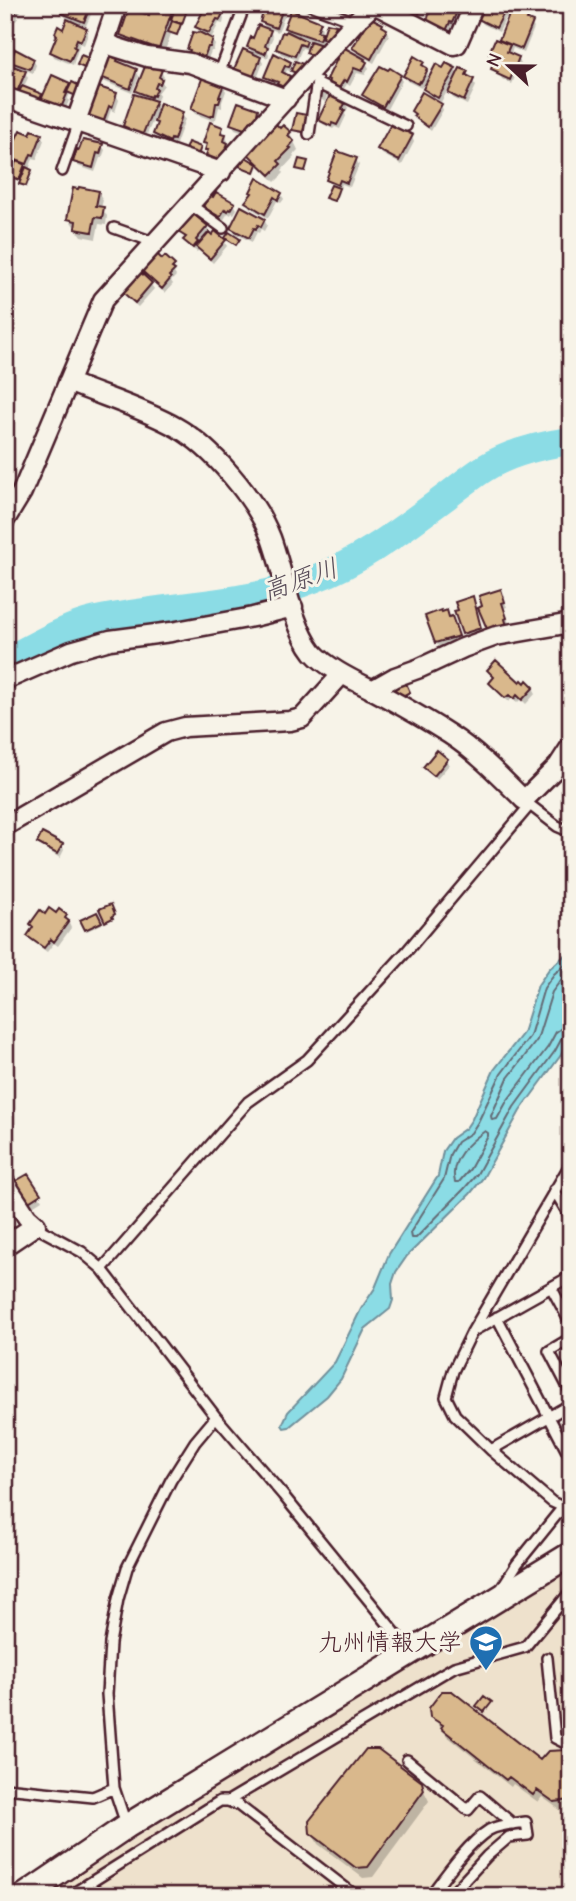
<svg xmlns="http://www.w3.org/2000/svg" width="576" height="1901" viewBox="0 0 576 1901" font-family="'Comic Neue','Klee One',sans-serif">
<rect width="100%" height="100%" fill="#f7f3e8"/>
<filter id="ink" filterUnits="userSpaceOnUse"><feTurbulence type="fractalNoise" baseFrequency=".0143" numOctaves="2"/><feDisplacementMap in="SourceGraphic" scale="14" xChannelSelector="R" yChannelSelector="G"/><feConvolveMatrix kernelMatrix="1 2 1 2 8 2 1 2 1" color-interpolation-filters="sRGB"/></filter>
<g filter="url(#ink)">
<path fill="#eee1cc" d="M571 1567V1896H46L135 1838Z"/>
<path fill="#8bdce5" stroke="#71909b" stroke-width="2" d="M571 950V1036L561 1055 520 1111 483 1178 470 1194 407 1256 396 1272 392 1284 393 1300 390 1309 365 1329 341 1379 327 1396 289 1427 284 1428 282 1425 288 1412 335 1362 361 1309 375 1288 389 1254 438 1176 443 1151 452 1138 466 1128 472 1119 494 1070 523 1033 538 985 549 969Z"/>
<path fill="#0003" fill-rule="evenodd" d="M5 5 18 6 21 11 16 21 13 20 10 27 12 32 10 36 11 38 7 46 5 45Z
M65 5H95L86 26 83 25 88 34 84 45 80 43 73 65 54 57 52 52 69 19 65 17 63 12Z
M101 5 110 7 109 14 101 10Z
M145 5H181L187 11 177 36 171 34 163 56 126 43 122 35 142 15 140 11 141 6 147 8ZM149 10 152 11 150 18 146 16Z
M210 5H230L225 12 219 10 224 19 223 24 219 23 211 39 215 45 213 51H211L206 64 193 60 200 33 197 27 213 11Z
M397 5H431L425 16 423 15 420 20Z
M520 5H532L530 11Z
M506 8 508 13 499 32 483 24 480 19Z
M514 8 528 16 531 21 530 23 534 28 524 53 513 48 510 55 518 58 521 63 512 84 502 79 500 75 496 74 493 69 497 59 491 53 500 43Z
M458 9 461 14 455 27 452 26 448 37 427 24Z
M282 10 285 15 278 32 268 28 273 37 267 50 269 54 268 58 258 54 263 63 256 81 239 74 236 69 254 56 249 47 267 30 262 22 265 12Z
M320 24 322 29 320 33 323 40 321 44 316 42 319 47 316 57 309 55 308 50 302 48 296 63 302 67 299 75 287 70 285 75 289 77 292 82 288 92 282 89 280 86 269 81 266 77 275 56 290 64 293 70 297 60 281 54 278 49 291 35 286 28ZM299 36 311 41 309 48 306 43 298 39Z
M386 30 389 35 374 63 362 56 369 68 365 75 357 73 350 86 347 84 342 92 333 87 330 82 360 58 354 49Z
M113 56 119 64 136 71 139 76 132 93 103 81 100 76Z
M33 60 36 65 33 73 23 69 28 78 23 88 40 95 42 97 38 105 7 91 5 88V75L16 69 12 62Z
M423 63 430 79 444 70H455L458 76 467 73 476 86 467 105 453 98 448 90 441 102 435 98 433 101 441 105 443 110 431 131 423 124 428 127 429 124 415 116 413 111 430 99 425 89 426 87 423 85 421 88 407 81 405 76Z
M161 72 164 77 162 82 164 85 158 93 159 96 157 100 152 98 159 111 182 114 185 119 176 144 174 143 173 146 158 139 155 134 158 126 154 118 144 141 127 131 125 126 141 98 137 90Z
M399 76 402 81 386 111 367 100 364 95Z
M69 84 77 97 70 94 68 98 69 101 64 112 46 104 43 99Z
M223 86 226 91 222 102V108L219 107 216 119H215L214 121 195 114 192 109Z
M321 93 327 96 325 102 319 98Z
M116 95 119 100 115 112 111 110 105 127 90 122Z
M345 103 348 108 345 114 346 116 340 129 335 127 333 129 323 124 320 119Z
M5 110 11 116 5 122Z
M257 111 260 116 249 134 235 129 232 123Z
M283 127 290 133 298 150 293 155 294 157 282 170 284 173 275 182 258 165 255 173 242 168 241 166H256L250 154Z
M222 128 228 141 227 145 229 149 224 165 211 160 205 143Z
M41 135 44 140 37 159 33 158 29 170 32 173 27 187 22 185V182L13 178 12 182 5 179V154L31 136Z
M412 137 414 142 402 165 382 154 379 149Z
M102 146 105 150 102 158H100L95 172 78 166 75 161Z
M356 160 359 165 350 187 342 184 340 189 336 187 339 192 335 202 329 200 327 198 332 186 328 180Z
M98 192 103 200 101 208 107 216 106 225 99 224 96 239 81 236 69 219Z
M281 194 284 199 281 203 277 201 268 218 249 207 247 202Z
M213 199 234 204 237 209 234 214 232 213 231 215 228 213 223 221 207 212 205 207Z
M264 220 267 225 264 231 261 229 259 233 257 232 252 242 234 233 232 228Z
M207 227 210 232 208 234 224 241 227 246 213 263 199 249 197 252 188 245 185 240 186 239 180 232Z
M173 266 176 271 174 273 176 276 171 281 173 284 165 293 147 277 144 271Z
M150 283 154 289 138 307 125 295 122 290Z
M500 591 507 607 504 608 509 623 506 624 481 609Z
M472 598 479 616 477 617 483 633 466 638 464 633Z
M449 618 454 623 461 641 439 647 436 643Z
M489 671 520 684 533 688 536 693 526 704 521 699 517 703 512 698 509 702 494 688 491 683 495 679Z
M446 760 449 765 437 779 428 772 425 767Z
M39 843 62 845 64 850 60 858 42 847Z
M97 914 102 924 87 931 83 921Z
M46 916H66L71 928 58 946 54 943 47 952 32 941 29 936Z
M5 931 14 940 11 941 6 954 10 960 5 972Z
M28 1176 42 1200 31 1207 17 1183Z
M432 1716 541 1762 571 1755V1808L560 1810 542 1797 538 1802 513 1784 511 1787 447 1736Z
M420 1783 429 1801 373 1877 363 1878 318 1844 312 1833Z"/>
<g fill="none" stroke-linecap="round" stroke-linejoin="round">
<path stroke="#646b75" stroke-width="2" d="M571 959 554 974 544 988 530 1036 501 1074 478 1122 471 1133 457 1142 450 1154 444 1179 410 1233 411 1238H416L464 1189 477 1174 514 1107 555 1051 562 1038 571 1035
M571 971 561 980 552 992 537 1040 508 1078 491 1116 492 1120 497 1119 507 1101 548 1047 556 1032 563 1027 571 1026
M485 1131 488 1133V1136L470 1169 459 1182H455C449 1160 469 1142 485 1131Z"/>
<path stroke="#8bdce5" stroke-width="28" d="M5 661C35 646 65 627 97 620 170 604 247 606 316 578 364 560 406 526 447 496 459 487 472 476 485 468 511 452 541 445 571 441"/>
</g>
<path fill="#d9b88c" stroke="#4a1f2b" stroke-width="2" d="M5 5H19L13 17 11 16 7 24 10 25 6 36Z
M64 5H91L84 22 61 13Z
M151 5H174L159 49 120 35 129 9 149 15Z
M176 5 188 7 182 24 171 20Z
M263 5H278L283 8 276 28 260 22 264 10 261 8Z
M395 5H426L417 16Z
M432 5H455L459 7 452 23 450 22 445 33 426 24Z
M485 5H504L507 7 496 28 478 19Z
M513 5 524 10V12L530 14 527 20 533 22 522 49 499 40Z
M204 6 223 13 220 20 217 19 209 33 195 27 203 11 202 10Z
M291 10 321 22 317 31 322 32 319 40 284 28Z
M371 18 383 24 382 26 387 29 371 59 352 48Z
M67 19 87 28 81 41 77 39 74 47 76 48 70 61 50 52 57 35 55 33 58 26 63 29Z
M172 21 181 24 177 35 168 32Z
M327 23 336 25 330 41 322 38Z
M258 25 271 30 265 46 268 47 265 54 247 47 251 37 253 38Z
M286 31 307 41 305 46 300 44 295 56 276 49 282 32 285 33Z
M193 32 198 33 199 32 213 39 210 47H208L203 60 188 55 190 50 187 49Z
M495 39 510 45 507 52 519 57 510 80 497 74 498 72 491 69 496 56 489 53Z
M310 41 319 44 315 56 306 53Z
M343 47 365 59 364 60 367 62 362 71 354 68 347 82 344 80 339 88 328 82 329 80 327 79Z
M15 49 34 59 30 69 10 62Z
M243 49 261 57 253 77 234 69Z
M108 52 115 55 113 57 118 59 117 61 137 69 130 89 98 76Z
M274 53 291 62 289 67 285 66 282 72 290 76 285 88 277 84 278 82 264 77Z
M81 55 91 59 87 69 77 65Z
M414 56 424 62 422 65 427 68 426 70 427 71 421 82 420 81 418 84 403 76Z
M295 61 303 64 299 74 291 71Z
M446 63 456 68 438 98 423 89 436 64 443 68Z
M8 64 26 71 17 92 5 87V70Z
M146 64 162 70 159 77 162 79 160 84 157 83 155 88 157 89 154 96 152 95 151 97 135 91Z
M380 66 388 70 390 68 401 75 383 107 362 95Z
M460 68 468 71 466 75 474 79 464 101 448 93Z
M52 75 70 83 65 93 67 94 61 108 41 100Z
M203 76 224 84 219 97H221L219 103H216L214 115H212L211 117 191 109Z
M72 82 80 86 76 96 67 92Z
M22 86 42 94 38 104 17 96Z
M99 87 117 93 112 108 109 106 103 123 85 117 93 95 96 96Z
M422 92 442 104 428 127 413 116 415 114 411 111Z
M134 94 156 101 142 136 127 131 128 128 123 126Z
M330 95 346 102 342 109 345 110 337 125 332 123 331 126 318 120Z
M238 102 258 109 256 121 253 123 250 122 247 130 230 124Z
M160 103 183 112 174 140 171 139 170 142 153 134 157 123 154 122Z
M296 113 307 115 303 132 292 130Z
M210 122 223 127 221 133 226 134 224 141 228 143 221 161 206 155 208 150H205L207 144 203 143Z
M276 124 280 128 283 125 291 132 288 135 294 141 289 147 291 148 278 161 281 164 270 175 248 154Z
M391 124 413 135 399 161 377 149Z
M20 130 30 134 32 130 42 134 34 155 31 154 27 164 16 160 9 178 5 176V149L6 147 9 148 11 142 14 143Z
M83 140 103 144 100 154 97 153 93 168 73 162 77 149 79 150Z
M188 142 201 147 198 155 185 150Z
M337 151 357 158 347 183 340 180 338 185 326 180Z
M244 156 257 164 254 172 239 166Z
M299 159 308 161 305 171 296 169Z
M16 161 25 164 19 180 11 177Z
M26 167 32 170 26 186 19 184Z
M257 178 282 193 278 200 274 197 265 214 245 202 252 193 250 192Z
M331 185 339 188 334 201 325 198Z
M79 187 99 191 96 206 104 207 102 218 95 217 92 232 75 229 76 221 67 219 73 188 78 189Z
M216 192 235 203 231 210 229 209 228 211 225 209 220 217 203 207 209 195 213 197Z
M241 206 265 219 261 227 258 225 256 229 254 228 249 238 230 228Z
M192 213 208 226 196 240 198 242 193 248 183 240 186 237 178 232Z
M215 231 226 240 210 259 196 247 209 232 212 235Z
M229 232 240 239 236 245 225 238Z
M155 252 162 259 165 256 175 265 172 268 175 270 169 276 171 278 162 289 142 271Z
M138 270 152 283 135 303 120 290Z
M501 589 505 602 502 603 507 618 505 619 507 626 488 631 478 608 482 606 479 596Z
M473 596 481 628 462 634 454 611 458 610 455 602Z
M441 610 442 612 447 610 449 617 452 616 459 636 435 643 425 616Z
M496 660 520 682 522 680 525 683 527 680 534 687 522 700 517 695 514 699 509 695 505 698 489 683 494 677 487 670Z
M405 681 410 692 397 699 391 688Z
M437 750 448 759 434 776 423 767Z
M42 833 63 844 57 854 37 843Z
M111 904 115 914 112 916 113 918 105 922 99 909Z
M49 908 56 913 59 909 67 915 65 918 69 921 54 942 51 939 44 948 27 936 33 927 30 924 40 910 45 914Z
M97 912 102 922 85 930 80 920Z
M28 1174 41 1194 27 1203 14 1182Z
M442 1691H452L540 1760 548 1751 567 1750 571 1752V1800L554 1802 537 1790 533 1795 509 1777 506 1780 441 1728 443 1725 430 1717 429 1708Z
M484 1696 492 1702 484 1712 476 1706Z
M366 1749H378L422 1782 424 1790 368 1867 356 1868 310 1833 309 1821Z"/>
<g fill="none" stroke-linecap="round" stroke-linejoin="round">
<g stroke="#4a1f2b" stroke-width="14">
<path id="service" d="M310 5 355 22
M5 57 8 50
M219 74 245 5
M318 84 406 126
M309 134 317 81
M62 171 79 122
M191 205 223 228
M114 228 156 243
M526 802 557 826 571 832
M571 1163 472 1332 453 1371 446 1397 455 1415 491 1450 552 1502 563 1507H571
M554 1190 571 1218
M36 1225 43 1231 82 1252 102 1269
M551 1287 571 1324
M497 1317 571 1459
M473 1331 571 1276
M571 1338 549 1351 571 1393
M491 1450 571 1404
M501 1589 517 1564 563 1507
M410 1651 283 1495 216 1417 102 1269 248 1102 307 1060 407 951 530 805
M547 1658 555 1738 571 1746
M407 1760 468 1810 480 1796 513 1824
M5 1788 93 1797 114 1788
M228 1801 454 1667 525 1647 571 1591
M126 1824 114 1788 107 1694 110 1643 118 1599 127 1568 171 1480 195 1442 216 1417
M69 1896 220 1801H228L238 1805 356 1896
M430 1896C445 1876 468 1843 489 1830 500 1824 514 1824 526 1822L528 1835 509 1837 487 1856 450 1896"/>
</g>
<g stroke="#4a1f2b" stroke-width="23">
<path id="minor" d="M117 5 105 41 115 47 147 57 190 63 286 99
M376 5 454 45 457 44 474 5
M5 97 221 172
M76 121 105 41
M68 382C104 397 142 408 176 427 212 447 256 499 271 538 283 571 292 625 313 652 326 667 353 680 371 689 397 703 424 718 449 734 477 752 500 776 524 800L558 766 571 746
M5 520 22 492 103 300 355 22 373 5
M5 680 71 651 110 640 171 632 253 617 293 607
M372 690 395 677 420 668 463 648 496 636 571 623
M5 826 166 732 185 727 290 721 302 718 342 674
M5 1183 27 1217 36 1225 5 1246"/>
</g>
<g stroke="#4a1f2b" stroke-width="28">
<path id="tertiary" d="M24 1896 127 1826 571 1554"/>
</g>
<use href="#service" stroke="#f7f3e8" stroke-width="9"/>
<use href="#minor" stroke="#f7f3e8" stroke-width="18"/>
<use href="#tertiary" stroke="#f7f3e8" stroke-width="23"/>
</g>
</g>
<defs>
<g id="school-pin" transform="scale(1.75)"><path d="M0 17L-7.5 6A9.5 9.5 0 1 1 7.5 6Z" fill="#1f6fb2" stroke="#f7f3e8"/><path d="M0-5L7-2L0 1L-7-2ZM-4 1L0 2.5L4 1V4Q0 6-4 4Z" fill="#fff"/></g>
</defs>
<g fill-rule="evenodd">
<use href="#school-pin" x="486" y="1642"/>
</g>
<g text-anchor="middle" stroke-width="6" stroke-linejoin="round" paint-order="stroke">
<g font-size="24" fill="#4a1f2b" stroke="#f7f3e8" text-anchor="end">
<text x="462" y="1650">九州情報大学</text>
</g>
<g font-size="26" font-style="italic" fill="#5a4e5a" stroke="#f7f3e8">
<text transform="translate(300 579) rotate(-19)" y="9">高原川</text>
</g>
</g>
<rect width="576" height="1901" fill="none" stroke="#f7f3e8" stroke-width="28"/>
<rect x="14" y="14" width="548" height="1873" fill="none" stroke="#4a1f2b" stroke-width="2.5" filter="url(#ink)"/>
<g transform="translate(509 66) rotate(292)" stroke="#f7f3e8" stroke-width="5" paint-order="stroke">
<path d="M0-5L12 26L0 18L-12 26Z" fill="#4a1f2b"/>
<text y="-10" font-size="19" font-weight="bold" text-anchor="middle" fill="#4a1f2b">N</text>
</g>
</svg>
